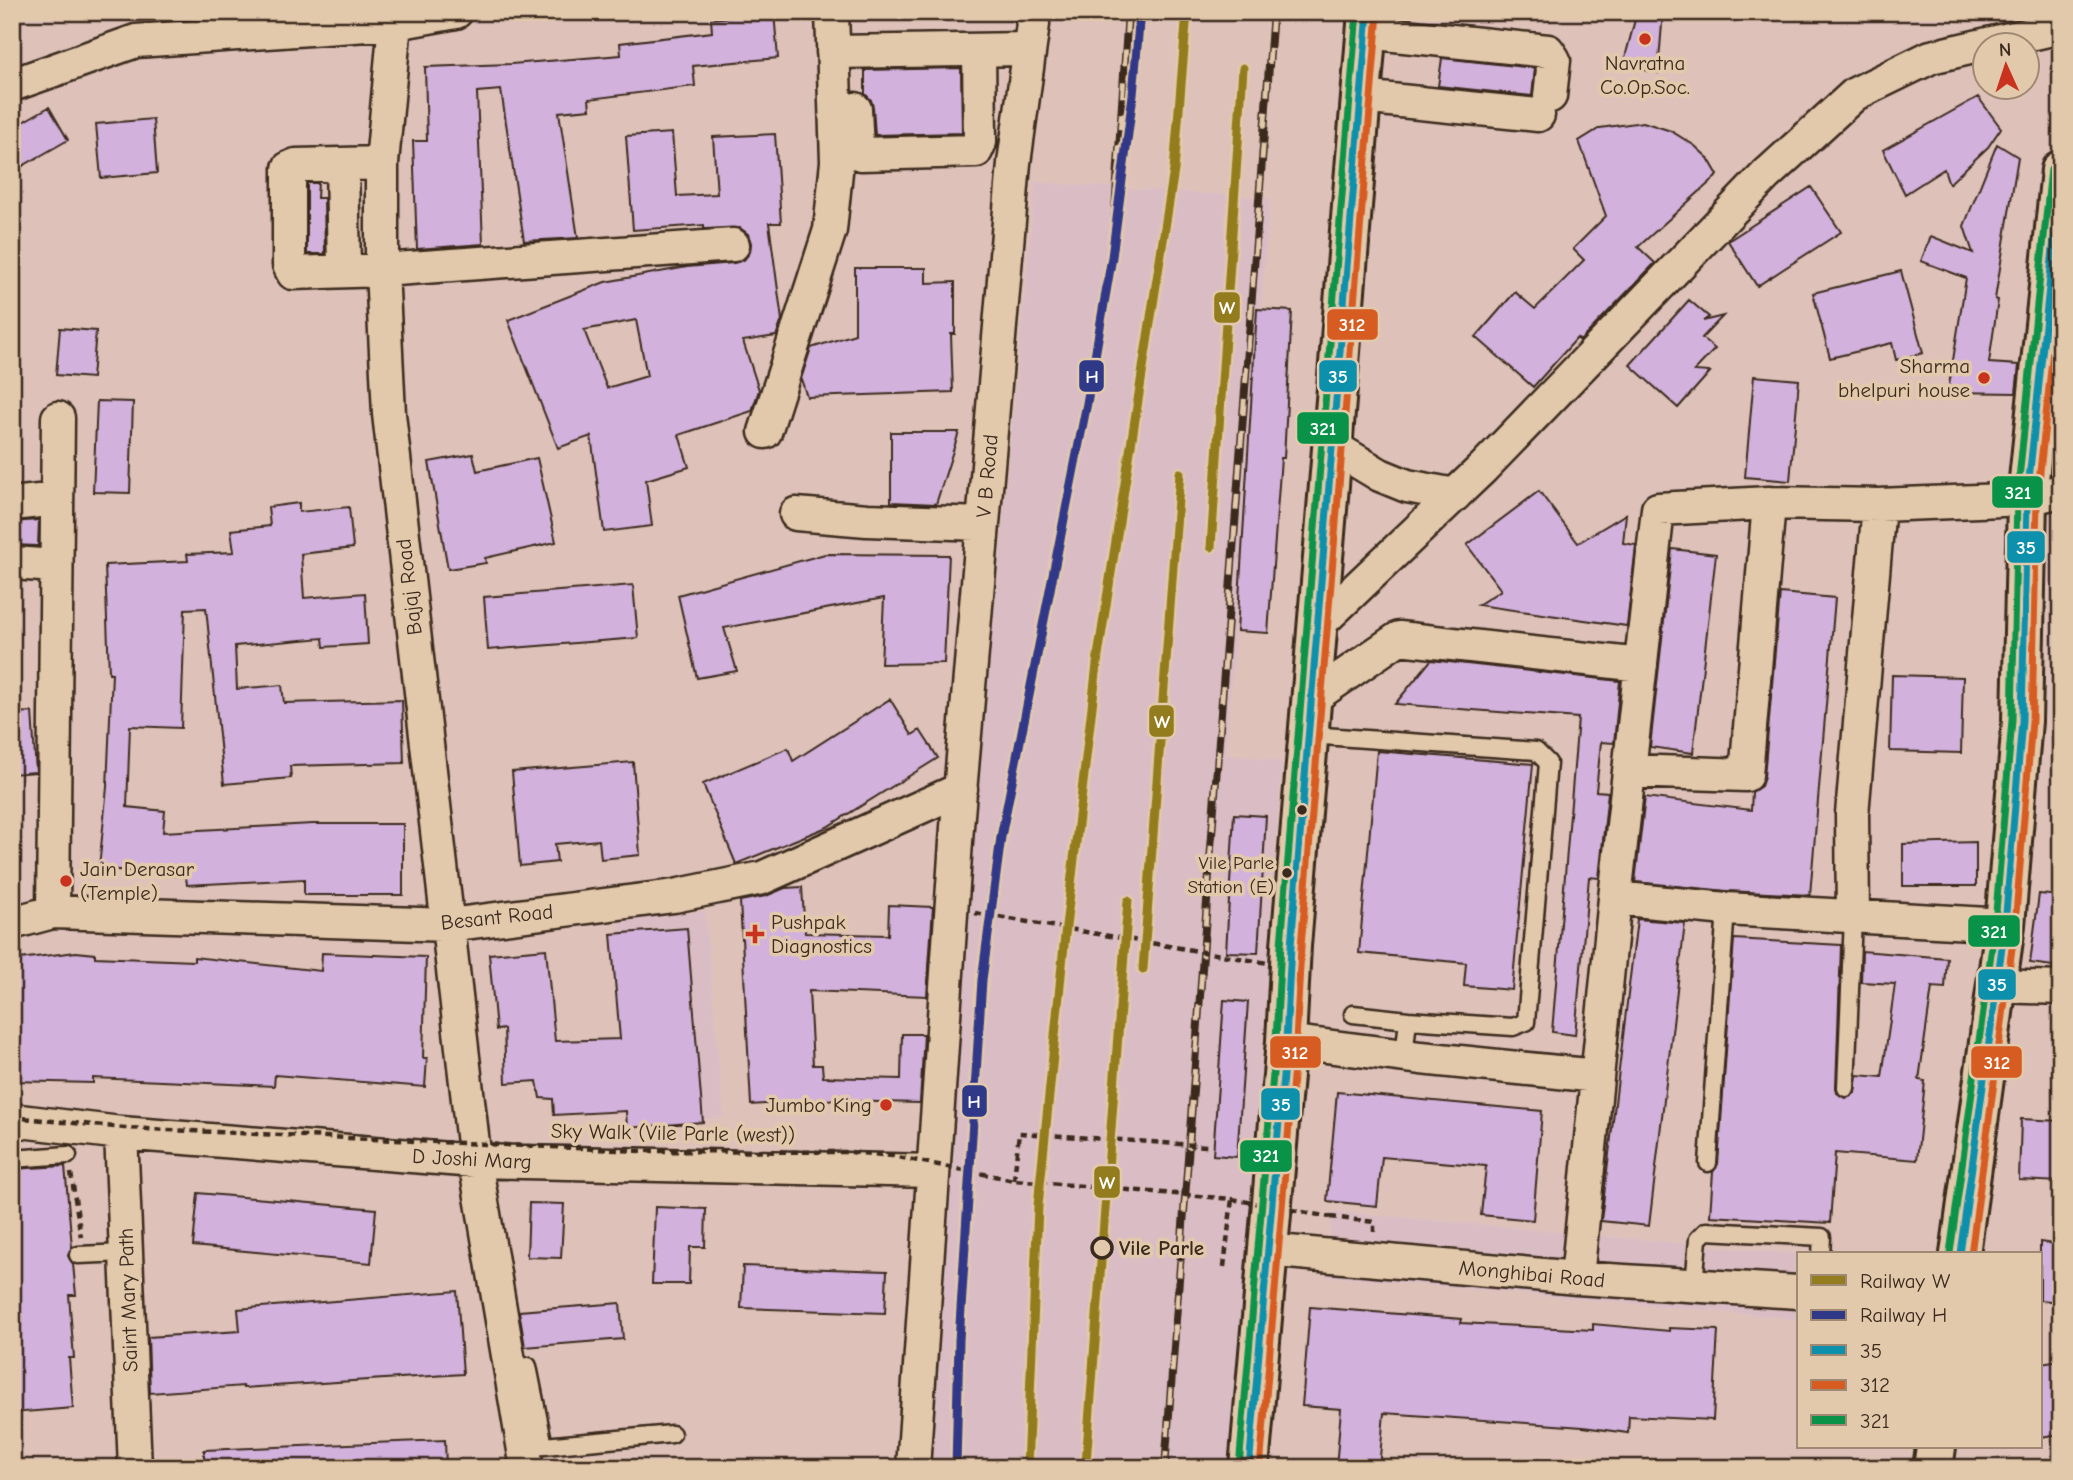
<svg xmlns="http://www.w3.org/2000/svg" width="2073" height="1480" viewBox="0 0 2073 1480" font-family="'Comic Neue',sans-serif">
<rect width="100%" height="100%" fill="#dec2ba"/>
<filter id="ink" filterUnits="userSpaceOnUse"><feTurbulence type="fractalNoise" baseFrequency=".0143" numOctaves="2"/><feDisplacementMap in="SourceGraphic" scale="14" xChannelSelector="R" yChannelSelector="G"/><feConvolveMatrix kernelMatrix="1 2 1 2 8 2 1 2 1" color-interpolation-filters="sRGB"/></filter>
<g filter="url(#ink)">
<path fill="#dabdc4" d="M1035 182 1270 198 1226 754 1282 761 1233 1468H932L975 815Z
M705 911 724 1117 638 1124 619 919Z
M1332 1211 1799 1254 1798 1319 1326 1276Z"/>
<path fill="#d2b1dc" stroke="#3b2a1e" stroke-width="2" fill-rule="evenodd" d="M1637 12H1663L1658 73 1623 65Z
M774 13 778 58 693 66 695 86 589 99 590 109 559 112 578 238 524 241 501 90 477 92 483 244 417 249 413 141H427L425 67 511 64 621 55 620 43 712 32 711 19Z
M1442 58 1535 68 1532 96 1438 86Z
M961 68 962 133 875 135 873 107 871 100 865 94V70Z
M1978 97 2001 128 1988 147 1949 184 1944 169 1905 194 1883 150Z
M49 107 68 140 12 172V128Z
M153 119 157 173 101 178 96 124Z
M1643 122 1671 131 1695 146 1708 158 1718 175 1638 247 1655 263 1580 341 1577 338 1533 387 1476 337 1515 292 1535 309 1584 260 1573 249 1606 216 1579 141 1600 128Z
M672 133 677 196 717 194 713 137 775 134 781 223H769L782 320 776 336 743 341 759 390 752 411 679 435 689 467 646 480 652 526 604 532 591 436 558 448 508 320 605 282 687 267 734 263 744 260 750 252 751 243 748 234 740 228 704 229V225L633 230 626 136ZM636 320 647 376 607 388 584 330Z
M1997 144 2018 157 1995 299 1998 300 1989 363 2019 365 2016 393 1948 392 1966 278 1921 261 1931 236 1973 253 1964 226Z
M307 183H318L317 198H324L325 254H307Z
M1811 187 1841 232 1757 286 1728 241Z
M855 268H926V283L955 282V334H951L953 392 807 397 801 379 811 348 855 334Z
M1901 271 1923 353 1896 360 1892 343 1830 358 1813 293Z
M1689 300 1709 317 1703 321 1723 316 1702 338 1715 349 1694 371 1710 372 1678 408 1630 365Z
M1257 309 1292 311 1284 458H1281L1268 633 1237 631Z
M60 328 96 331 92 378 56 375Z
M1754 376 1799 380 1790 481 1745 477Z
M97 401 133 402 130 493 93 492Z
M891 432H959L936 504 891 502Z
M473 454 477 471 537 458 556 542 485 558 486 563 448 569 429 462Z
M1539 491 1578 543 1626 514 1623 543 1636 545 1627 626 1478 605 1501 590 1467 545Z
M299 503V512L349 507 353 548 301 554 304 598 365 593 368 644 324 647 323 638 235 646 237 689 282 685 284 703 402 700 404 763 290 766 291 778 224 784 206 608 185 609 181 728 130 726 127 807 165 811 163 832 313 824H403V895H304V879L187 885 186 877 99 868 107 787 112 673H109L105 565 188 561 187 554 234 552 231 530 270 526 268 507Z
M39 520 38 546 12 545V522Z
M1672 549 1716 554 1693 753 1650 747Z
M825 554 949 555 944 663 881 664 884 598 724 628 737 671 697 678 678 595Z
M633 585 638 638 488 650 484 597Z
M1780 593 1835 598 1810 895 1727 891 1635 882 1645 797 1751 810 1752 792 1761 786 1764 777Z
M1431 660 1620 681 1614 743 1601 742 1596 791 1608 792 1599 878 1589 877 1575 1035 1552 1032 1578 718 1395 704Z
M1892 675 1963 677 1961 753 1890 751Z
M890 699 912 735 920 730 938 758 827 827 736 864 703 784 788 748 793 761Z
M32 712 36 772 12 774V713Z
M1377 751 1533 764 1512 990 1464 986 1466 963 1359 953Z
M633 762 640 855 601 859 599 840 555 844 557 862 520 866 512 772Z
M1234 814 1266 816 1258 953 1226 952Z
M1976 842V886H1903V844Z
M802 887 805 933 888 935 889 905 933 907 927 996 809 991 813 1065H822L823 1077 901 1079 902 1034H924L920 1103 840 1101V1099L751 1105 740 901 766 896 785 888Z
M2039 894 2061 896V967L2030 963Z
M1637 919 1685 923 1649 1226 1601 1221Z
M687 928 703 1122 627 1128 626 1111 554 1115 553 1099 540 1098 537 1081 506 1083 504 1029 496 1030 489 954 546 949 555 1041 620 1039 611 934Z
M1734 939 1841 945 1836 1088 1837 1093 1845 1098 1855 1093 1857 1075 1882 1077 1895 984 1861 982 1862 951 1947 958 1945 988 1932 987 1919 1080 1925 1081 1917 1160 1835 1153 1830 1223 1710 1216 1713 1172 1718 1164Z
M76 952 95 954V957L194 961V957L321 971 322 953 426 957 423 1058H427L425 1087 275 1075 274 1086 93 1078V1083L12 1081V960Z
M1224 1000 1248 1002 1237 1157 1213 1155Z
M1337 1092 1542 1111 1533 1220 1481 1215 1486 1166 1382 1157 1377 1206 1327 1201Z
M2021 1119 2061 1121V1182L2019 1180Z
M65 1166 72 1247 68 1256 73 1264 76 1295H69L74 1358H69L73 1408 12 1413V1169Z
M198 1193 376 1209 371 1263 193 1246Z
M529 1203 564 1204 561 1258 527 1257Z
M655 1207 706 1209 705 1247H690L689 1284H652Z
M2040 1242 2061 1245V1302L2040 1300Z
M743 1266 887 1271 885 1313 741 1308Z
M457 1291 463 1374 243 1388V1386L150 1393 148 1337 240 1331 238 1309Z
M620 1303 623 1339 525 1347 519 1311Z
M1310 1307 1462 1319 1461 1323 1593 1330V1324L1669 1331V1328L1718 1330 1713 1420 1629 1416 1628 1433 1583 1427 1384 1413 1379 1468H1336L1341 1409 1302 1406Z
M2061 1360V1434L2040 1437V1363Z
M445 1440 446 1468H204V1450Z"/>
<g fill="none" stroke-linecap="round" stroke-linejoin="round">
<g stroke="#3b2a1e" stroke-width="21">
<path id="service" d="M1309 735 1536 751 1548 763 1526 1022 1513 1027 1408 1020
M1353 1014 1408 1020 1404 1056
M1846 1088 1853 917
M12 1159 68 1155
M1708 1163 1726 909
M78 1255 126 1253
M1694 1286 1698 1239 1706 1231 1822 1237 1821 1254
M528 1366 544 1446
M523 1448 672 1434"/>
</g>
<g stroke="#3b2a1e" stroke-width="37">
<path id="minor" d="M396 12 382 163V270L389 414 475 1161 527 1468
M1366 32 1548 51 1554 60 1550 96
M833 52 1029 49
M12 85 136 41 396 23 456 12
M1361 97 1538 115
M855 109 857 149 861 154 976 151 980 142 979 50
M382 163 296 165 289 168V265L293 273 382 270 733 245
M342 164 344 271
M765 432 830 230 837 162 832 12
M1332 446 1380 475 1407 486 1455 495
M12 504 57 499
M796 514 867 520 983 524
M12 563 56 566
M1318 625 1483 468 1766 175 1855 94 1931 57 2061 27
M1312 698 1399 638 1641 665
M1629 771 1746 775 1769 503
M1615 898 1726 909 2005 925
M53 912 58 418
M1853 917 1852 814 1879 505
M12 923 53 912 449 925 674 896 762 878 961 789
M1996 986 2061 988
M1286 1041 1421 1058 1597 1076
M12 1120 121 1133 475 1161 933 1171
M121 1133 135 1468
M1266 1250 1577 1278 1798 1292
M1577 1278 1615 898 1658 509 1769 503 1879 505 2027 499 2061 491
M913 1468 957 827 1014 163 1033 24 1030 12"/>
</g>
<g stroke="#3b2a1e" stroke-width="44">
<path id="tertiary" d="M1960 1254 2005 925 2022 721 2027 499 2061 170
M1249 1468 1286 1041 1291 946 1368 12
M1933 1468 1936 1447"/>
</g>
<path stroke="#3b2a1e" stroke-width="4.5" stroke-dasharray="7 5" stroke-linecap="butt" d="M71 1173 81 1237
M1330 1217 1374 1222V1232
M1224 1267 1232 1199"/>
<use href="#service" stroke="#e3c9ab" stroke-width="16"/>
<use href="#minor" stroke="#e3c9ab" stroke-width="32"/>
<use href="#tertiary" stroke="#e3c9ab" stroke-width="38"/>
<g stroke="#3b2a1e" stroke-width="8">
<path id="rail" d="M1112 257 1128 12
M1165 1468 1273 12"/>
</g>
<use href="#rail" stroke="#e3c9ab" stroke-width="5" stroke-dasharray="16" stroke-linecap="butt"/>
<path stroke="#3b2a1e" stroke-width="4.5" stroke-dasharray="7 5" stroke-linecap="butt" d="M975 913 1268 963
M12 1117 125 1128 641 1151 850 1152 893 1156 1014 1180 1232 1199 1330 1217
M1014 1180 1019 1133 1208 1146"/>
<g stroke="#e3c9ab" stroke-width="12">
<path id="bus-1" d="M1960 1254 2005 925 2022 721 2027 499 2061 172
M1249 1468 1286 1041 1291 946 1368 12"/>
</g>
<g stroke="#e3c9ab" stroke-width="12">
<path id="bus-2" d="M1971 1254 2015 926 2032 721 2037 500 2061 275
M1260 1468 1296 1042 1301 947 1378 13"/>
</g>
<g stroke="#e3c9ab" stroke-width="12">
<path id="bus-3" d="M1950 1253 1995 924 2012 720 2017 498 2051 169
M1239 1467 1276 1040 1281 945 1357 12"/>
</g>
<use href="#bus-1" stroke="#0c90ab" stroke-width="7"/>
<use href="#bus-2" stroke="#d75c21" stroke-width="7"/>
<use href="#bus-3" stroke="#099349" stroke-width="7"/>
<g stroke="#e3c9ab" stroke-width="14">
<path id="rail-1" d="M1211 547 1243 68
M1143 969 1180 473
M1086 1463 1128 901
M1027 1468 1038 1206 1065 935 1098 656 1174 170 1187 12"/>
</g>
<g stroke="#e3c9ab" stroke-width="14">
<path id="rail-2" d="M956 1468 959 1340 982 980 1001 837 1087 403 1112 257 1133 95 1140 12"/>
</g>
<use href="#rail-1" stroke="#937c1e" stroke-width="9"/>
<use href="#rail-2" stroke="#303888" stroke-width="9"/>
</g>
</g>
<g fill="#c8321e" stroke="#e3c9ab" stroke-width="2.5">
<circle cx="1645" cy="39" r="7"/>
<circle cx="1984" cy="378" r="7"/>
<circle cx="66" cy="881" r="7"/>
<path d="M751.5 923.5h7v7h7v7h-7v7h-7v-7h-7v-7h7z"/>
<circle cx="886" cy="1105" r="7"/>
</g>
<g fill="#3b2a1e" stroke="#e3c9ab" stroke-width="2.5">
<circle cx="1302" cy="810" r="6"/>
<circle cx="1287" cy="873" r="6"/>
</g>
<circle fill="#e3c9ab" stroke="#3b2a1e" stroke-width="3.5" cx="1102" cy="1248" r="10"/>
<g text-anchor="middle" stroke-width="7" stroke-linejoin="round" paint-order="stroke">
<g font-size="19" fill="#3b2a1e" stroke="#e3c9ab" text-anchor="end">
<text x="1274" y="869">Vile Parle<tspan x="1274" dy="24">Station (E)</tspan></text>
</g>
<g font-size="21" fill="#3b2a1e" stroke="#e3c9ab" text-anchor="end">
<text x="1645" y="70" text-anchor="middle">Navratna<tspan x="1645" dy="24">Co.Op.Soc.</tspan></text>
<text x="1970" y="373">Sharma<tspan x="1970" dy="24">bhelpuri house</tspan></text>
<text x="80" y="876" text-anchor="start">Jain Derasar<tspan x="80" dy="24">(Temple)</tspan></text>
<text x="771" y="929" text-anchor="start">Pushpak<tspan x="771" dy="24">Diagnostics</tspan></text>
<text x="872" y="1112">Jumbo King</text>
</g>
<g font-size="21" fill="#3b2a1e" stroke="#e3c9ab">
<text transform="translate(987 476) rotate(-85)" y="7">V B Road</text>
<text transform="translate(409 587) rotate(-97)" y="7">Bajaj Road</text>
<text transform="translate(497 917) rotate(-6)" y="7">Besant Road</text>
<text transform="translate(673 1133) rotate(1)" y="7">Sky Walk (Vile Parle (west))</text>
<text transform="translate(472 1159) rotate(3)" y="7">D Joshi Marg</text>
<text transform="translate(1532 1274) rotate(5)" y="7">Monghibai Road</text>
<text transform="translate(128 1300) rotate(-92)" y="7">Saint Mary Path</text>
</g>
<g font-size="21" font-weight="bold" fill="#3b2a1e" stroke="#e3c9ab" text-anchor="start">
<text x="1119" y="1255">Vile Parle</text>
</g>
</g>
<g stroke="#e3c9ab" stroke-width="2.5">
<rect x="1213" y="291" width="28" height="33" rx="7" fill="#937c1e"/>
<rect x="1326" y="308" width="53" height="33" rx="7" fill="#d75c21"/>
<rect x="1318" y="359" width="40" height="34" rx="7" fill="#0c90ab"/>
<rect x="1078" y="359" width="27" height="34" rx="7" fill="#303888"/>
<rect x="1296" y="411" width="54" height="34" rx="7" fill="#099349"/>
<rect x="1991" y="475" width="53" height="34" rx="7" fill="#099349"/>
<rect x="2006" y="530" width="40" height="34" rx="7" fill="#0c90ab"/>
<rect x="1148" y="704" width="27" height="34" rx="7" fill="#937c1e"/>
<rect x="1967" y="914" width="54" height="34" rx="7" fill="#099349"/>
<rect x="1977" y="968" width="40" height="33" rx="7" fill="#0c90ab"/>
<rect x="1269" y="1035" width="53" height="34" rx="7" fill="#d75c21"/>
<rect x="1970" y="1045" width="53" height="34" rx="7" fill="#d75c21"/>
<rect x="961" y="1084" width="27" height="34" rx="7" fill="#303888"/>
<rect x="1260" y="1087" width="41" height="34" rx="7" fill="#0c90ab"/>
<rect x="1239" y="1139" width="54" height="34" rx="7" fill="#099349"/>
<rect x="1093" y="1165" width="28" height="34" rx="7" fill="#937c1e"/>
</g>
<g font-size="19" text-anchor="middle" font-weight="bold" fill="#fff">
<text x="1227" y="314">W</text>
<text x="1352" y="331">312</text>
<text x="1338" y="383">35</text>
<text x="1092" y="383">H</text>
<text x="1323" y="435">321</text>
<text x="2018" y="499">321</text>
<text x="2026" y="554">35</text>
<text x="1162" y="728">W</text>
<text x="1994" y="938">321</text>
<text x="1997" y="991">35</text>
<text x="1295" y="1059">312</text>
<text x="1997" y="1069">312</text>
<text x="974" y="1108">H</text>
<text x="1281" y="1111">35</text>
<text x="1266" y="1162">321</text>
<text x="1107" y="1189">W</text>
</g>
<rect width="2073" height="1480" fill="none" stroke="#e3c9ab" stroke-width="42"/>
<rect x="21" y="21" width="2031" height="1438" fill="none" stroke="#3b2a1e" stroke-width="2.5" filter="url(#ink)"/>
<rect x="1797" y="1252" width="245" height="196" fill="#e3c9ab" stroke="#a08973" stroke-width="2"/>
<rect x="1811" y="1275" width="35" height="10" fill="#937c1e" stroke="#a08973" stroke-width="2"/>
<text x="1860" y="1288" font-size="21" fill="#3b2a1e">Railway W</text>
<rect x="1811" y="1310" width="35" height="10" fill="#303888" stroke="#a08973" stroke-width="2"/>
<text x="1860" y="1322" font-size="21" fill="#3b2a1e">Railway H</text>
<rect x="1811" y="1345" width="35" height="10" fill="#0c90ab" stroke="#a08973" stroke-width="2"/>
<text x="1860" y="1358" font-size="21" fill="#3b2a1e">35</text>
<rect x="1811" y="1380" width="35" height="10" fill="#d75c21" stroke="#a08973" stroke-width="2"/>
<text x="1860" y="1392" font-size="21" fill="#3b2a1e">312</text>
<rect x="1811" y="1415" width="35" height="10" fill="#099349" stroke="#a08973" stroke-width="2"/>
<text x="1860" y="1428" font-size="21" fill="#3b2a1e">321</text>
<g transform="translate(2006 66) rotate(357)"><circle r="33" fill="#e3c9ab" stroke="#a08973" stroke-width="2"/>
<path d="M0-5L12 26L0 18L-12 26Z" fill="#c8321e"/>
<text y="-10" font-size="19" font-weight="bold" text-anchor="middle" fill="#3b2a1e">N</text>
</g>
</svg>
